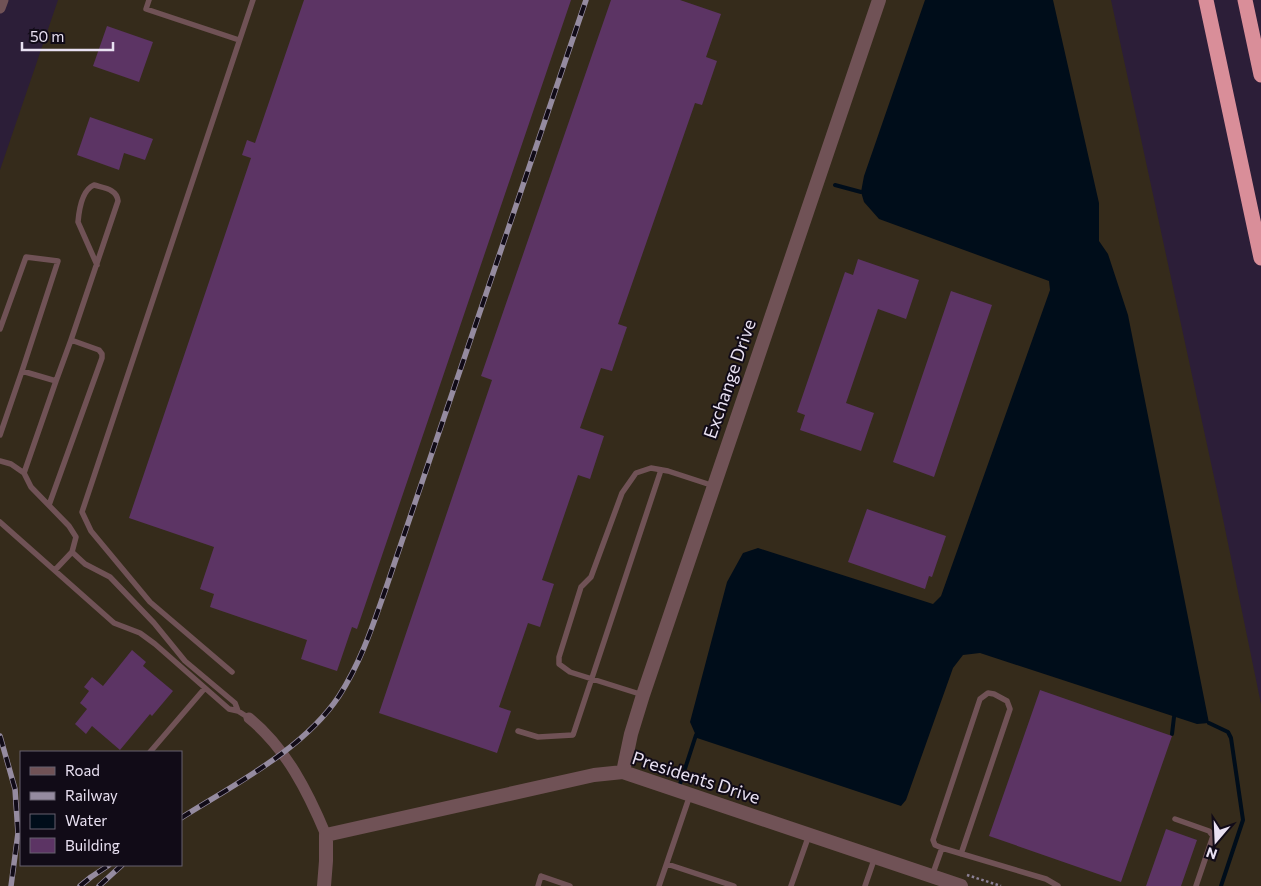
<svg xmlns="http://www.w3.org/2000/svg" width="1261" height="886" viewBox="0 0 1261 886" font-family="Commissioner,sans-serif">
<rect width="100%" height="100%" fill="#2c1e38"/>
<path fill="#352b1b" fill-rule="evenodd" d="M58 0H1111L1222 514 1261 704V886H0V170ZM21 752H181V865H21Z"/>
<path fill="#000d1a" d="M925 0H1053L1099 203V241L1108 254 1128 315 1209 723 1197 724 980 653 963 655 953 668 906 800 901 806 697 738 690 722 727 582 743 553 758 548 933 604 941 596 1050 290 1049 281 879 219 864 202 861 192 864 176Z"/>
<g fill="none" stroke-linecap="round" stroke-linejoin="round">
<path stroke="#000d1a" stroke-width="4" d="M835 185 861 192
M1209 723 1228 732 1231 738 1243 820 1221 886
M1172 734 1174 717
M680 784 696 735"/>
</g>
<path fill="#5c3464" d="M304 0H571L357 629 352 627 337 671 301 659 307 640 210 607 214 594 200 589 214 547 129 518 251 158 242 155 247 140 255 143Z
M611 0H680L721 14 706 57 717 61 702 105 695 103 618 324 627 327 612 371 601 368 580 428 604 436 590 479 578 475 542 580 554 584 540 627 528 623 499 707 511 711 497 753 379 713 492 380 481 376Z
M107 26 153 42 139 82 93 66Z
M90 117 153 139 145 160 124 153 119 170 77 155Z
M858 259 919 280 906 319 878 309 846 403 874 413 861 451 800 430 805 415 797 412 845 272 853 275Z
M951 291 992 305 934 477 893 462Z
M867 509 946 536 932 577 929 576 925 589 848 562Z
M132 650 146 662 143 666 173 691 152 716 150 714 120 750 92 726 86 734 75 724 87 709 80 703 89 691 84 687 92 677 103 686Z
M1040 690 1172 736 1121 882 989 836Z
M1166 829 1197 840 1181 886H1146Z"/>
<g fill="none" stroke-linecap="round" stroke-linejoin="round">
<path stroke="#8c8196" stroke-width="2.5" stroke-dasharray="2.5 2.5" stroke-linecap="butt" d="M967 875 1001 886"/>
<path stroke="#705256" stroke-width="5.5" d="M149 0 146 9 239 40
M0 329 26 257 58 261 22 371 0 435
M22 371 56 381 71 340
M0 461 11 464 24 473 31 487 69 526 76 537 72 552 55 570
M24 473 56 381
M49 505 102 358V354L99 350 71 340 118 201C117 189 104 188 94 185 82 190 79 210 78 222L97 265
M0 522 114 623 140 633 155 644 229 709 238 711 249 718
M72 552 85 564 110 577 154 623 185 661 235 703 238 711
M232 672 150 602 91 531 82 512 253 0
M643 695 570 672 559 664V657L581 587 591 577 622 493 636 473 651 468 668 471 714 486
M518 731 538 737 573 735 661 470
M150 752 205 688
M1175 819 1209 831 1213 836 1196 886
M942 848 935 845 933 840 980 699 988 693 994 694 1007 701 1010 709 961 854
M667 864 734 886
M932 876 942 848 1046 879 1058 886
M538 886 541 876 570 886
M659 886 690 795
M791 886 809 835
M865 886 875 857"/>
<path stroke="#705256" stroke-width="11" d="M0 8 3 0
M249 718C286 748 308 792 326 835"/>
<path stroke="#705256" stroke-width="14" d="M623 772 631 734 643 695 879 0
M324 886 326 861V835L594 775 623 772 961 886"/>
<path stroke="#d98e99" stroke-width="15" d="M1206 0 1261 258
M1245 0 1261 75"/>
<g stroke="#958ba0" stroke-width="5.5">
<path id="rail" d="M0 736 15 789 18 833 11 886
M181 818C235 784 304 749 339 696 361 662 373 625 386 588L586 0
M80 886 91 877 109 865
M99 886 122 865"/>
</g>
<use href="#rail" stroke="#110b17" stroke-width="4" stroke-dasharray="11" stroke-linecap="butt"/>
</g>
<g text-anchor="middle" stroke-width="4" stroke-linejoin="round" paint-order="stroke">
<g font-size="18" fill="#e9e1f2" stroke="#110b17">
<text transform="translate(730 379) rotate(-71)" y="6">Exchange Drive</text>
<text transform="translate(696 778) rotate(18)" y="6">Presidents Drive</text>
</g>
</g>
<rect x="20" y="751" width="162" height="115" fill="#110b17" stroke="#67616f"/>
<rect x="30" y="767" width="25" height="8" fill="#705256" stroke="#67616f"/>
<text x="65" y="776" font-size="15" fill="#e9e1f2">Road</text>
<rect x="30" y="792" width="25" height="8" fill="#958ba0" stroke="#67616f"/>
<text x="65" y="801" font-size="15" fill="#e9e1f2">Railway</text>
<rect x="30" y="814" width="25" height="15" fill="#000d1a" stroke="#67616f"/>
<text x="65" y="826" font-size="15" fill="#e9e1f2">Water</text>
<rect x="30" y="838" width="25" height="15" fill="#5c3464" stroke="#67616f"/>
<text x="65" y="851" font-size="15" fill="#e9e1f2">Building</text>
<g transform="translate(1216 841) rotate(199)" stroke="#110b17" stroke-width="4" paint-order="stroke">
<path d="M0-4L9 19L0 12L-9 19Z" fill="#e9e1f2"/>
<text y="-8" font-size="14" font-weight="bold" text-anchor="middle" fill="#e9e1f2">N</text>
</g>
<path d="M22 42v8h91v-8" fill="none" stroke="#e9e1f2" stroke-width="2.5"/>
<text x="30" y="42" font-size="15" fill="#e9e1f2" stroke="#110b17" stroke-width="4" paint-order="stroke">50 m</text>
</svg>
